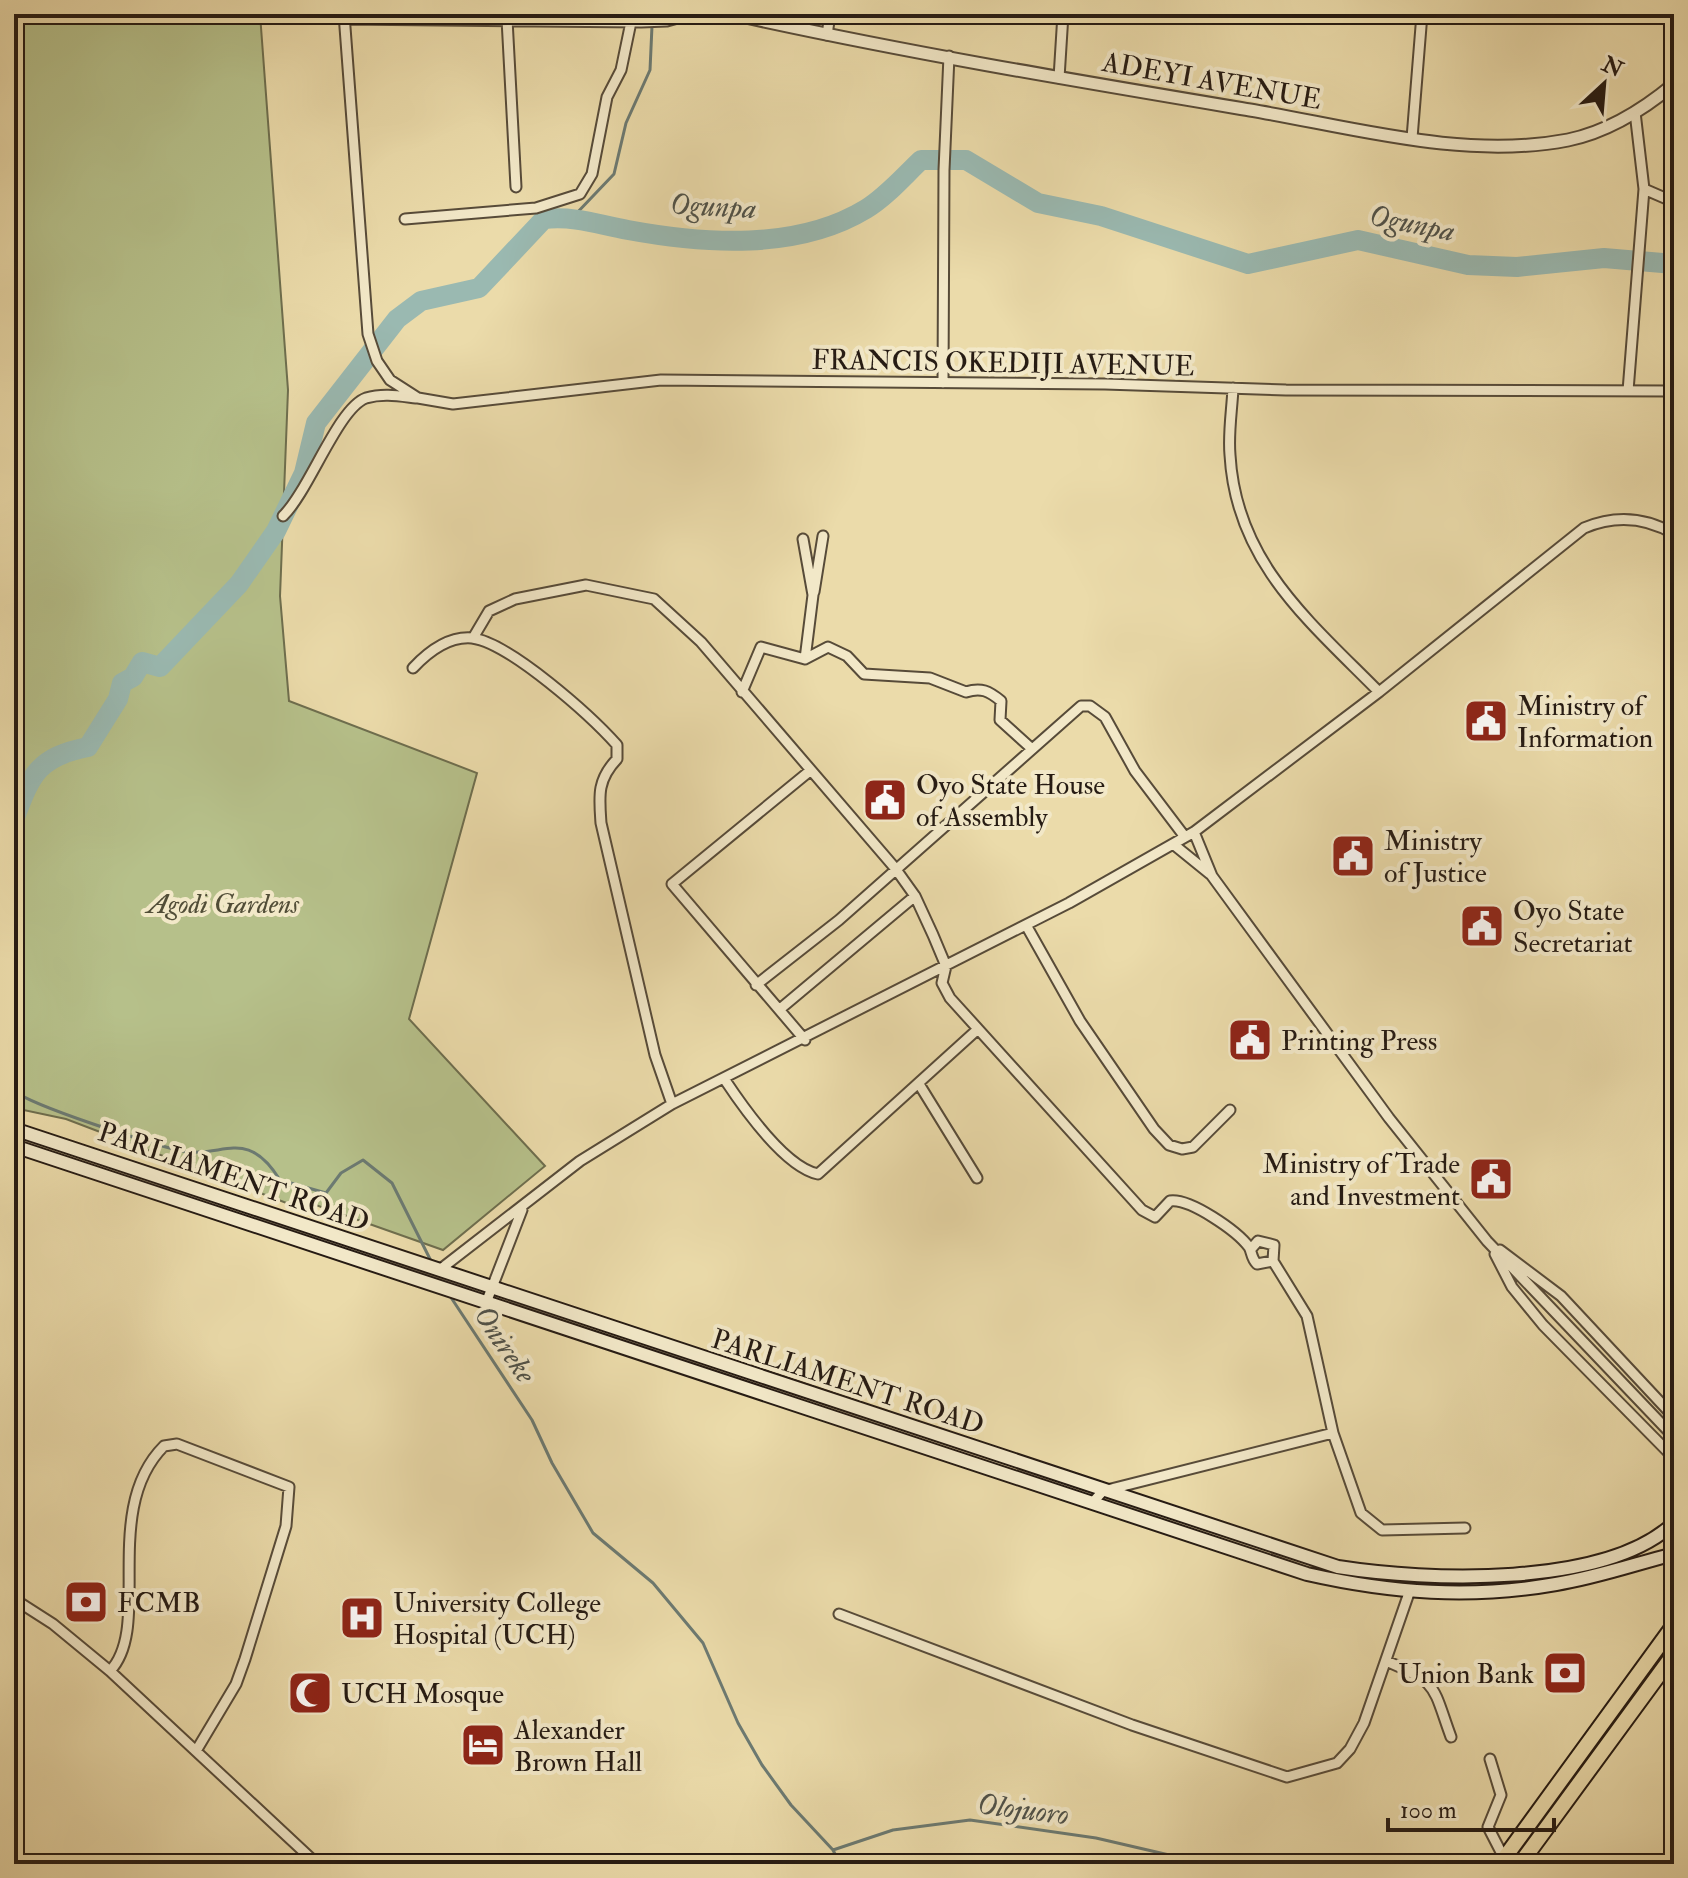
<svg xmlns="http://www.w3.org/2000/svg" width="1688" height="1878" viewBox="0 0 1688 1878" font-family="'IM FELL Double Pica',serif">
<rect width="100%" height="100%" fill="#ebdbaa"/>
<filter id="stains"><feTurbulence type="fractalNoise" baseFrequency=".0025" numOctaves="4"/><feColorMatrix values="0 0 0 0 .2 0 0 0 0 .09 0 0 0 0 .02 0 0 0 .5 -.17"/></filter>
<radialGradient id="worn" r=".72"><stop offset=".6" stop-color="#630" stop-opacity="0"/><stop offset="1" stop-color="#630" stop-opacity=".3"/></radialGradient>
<path fill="#b6c08a" stroke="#6e6e4e" stroke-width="2" d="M14 14H260L288 390 280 596 289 701 477 773 409 1019 545 1166 443 1250 313 1204 310 1212 66 1119 14 1108Z"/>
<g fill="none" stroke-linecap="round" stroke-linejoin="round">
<path stroke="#6c7a72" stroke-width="3" d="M573 217 614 174 626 123 650 70 652 26
M14 1091C35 1107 146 1142 177 1150 222 1161 245 1124 280 1180L326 1193 341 1173 363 1160 392 1183 431 1261
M450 1296 532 1420 552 1463 593 1533 653 1583 703 1643 738 1723 762 1765 791 1805 833 1850 840 1864
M833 1850 893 1830 970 1820 1096 1838 1208 1864"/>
<path stroke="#9ab9b1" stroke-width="20" d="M14 820C31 775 37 757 88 747L118 699 122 683 133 677 142 662 160 667 239 584 276 531 304 473 316 423 397 319 421 301 479 288 544 219C576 216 596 224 628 230 704 244 797 251 866 209 886 197 904 176 921 160H966L1038 203 1101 216 1248 264 1358 240 1468 265 1517 267 1604 258 1674 264"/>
<g stroke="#574b39" stroke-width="13">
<path id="minor" d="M344 14 368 334 377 361 390 380 418 398 453 404 661 380 1105 384 1286 390 1674 391
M707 14H732
M345 19 641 22 667 21 692 14
M507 19 516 187
M827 35 830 14
M1059 78 1063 14
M1412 138 1422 14
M1644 189 1674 202
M405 219 536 208 580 194 592 174 607 97 621 70 631 22
M943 383 944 170 949 56
M1233 388C1232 410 1228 433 1230 455 1236 562 1309 621 1379 692
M1628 391 1644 189 1635 112
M283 516C309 491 338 408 366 398 383 393 399 396 416 398
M803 539 813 595 805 659
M814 592 823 536
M473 638 489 611 515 599 586 585 654 599 701 642 895 868 915 896 933 935 946 966 942 983 950 998 1142 1210 1155 1217 1170 1201C1190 1198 1237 1231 1249 1247 1252 1252 1251 1258 1257 1264L1273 1261
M413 668C428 652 449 636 472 638 510 643 591 716 617 745V759C597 780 599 796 601 823L655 1055 672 1104
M742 692 761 647 805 659 828 647 847 656 864 674 930 678 966 692C981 687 989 691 1001 701L1000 720 1031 748
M1194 832 1212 876 1389 1118 1487 1241 1674 1437
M1173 844 1210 874
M1026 925 1080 1021 1154 1129 1169 1145 1182 1149 1193 1147 1230 1110
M756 985 839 920 1081 706H1090L1105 717 1135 771 1185 837
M780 1009 915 896
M805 1040 672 884 811 770
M725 1080C743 1107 785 1167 818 1174L978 1029
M919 1084 977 1178
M1251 1249 1258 1241 1274 1245 1273 1261 1307 1316 1333 1433 1361 1513 1382 1530 1465 1528
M1500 1250 1561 1296 1674 1417
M1495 1254 1512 1287 1543 1325 1674 1458
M443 1271 442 1268 580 1161 672 1104 1069 903 1194 832 1379 692 1584 528C1615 515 1645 517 1674 534
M486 1303 522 1210
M1093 1502 1103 1491 1333 1433
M14 1599 53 1624 110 1671 317 1864
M839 1614 1132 1725 1287 1777 1337 1763 1350 1749 1364 1723 1409 1593
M1386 1661C1439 1683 1432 1685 1451 1737
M110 1671C153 1626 100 1510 164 1446L177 1444 289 1487 286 1526 245 1659 236 1684 196 1751
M1490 1759 1501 1795 1488 1827 1504 1858"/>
</g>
<g stroke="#574b39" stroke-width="15">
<path id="tertiary" d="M732 14C903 52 1077 81 1250 110 1351 127 1464 160 1568 140 1607 132 1644 109 1674 84"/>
</g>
<g stroke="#261b13" stroke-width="16">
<path id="secondary" d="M14 1129 1338 1567C1427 1581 1605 1588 1674 1523
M14 1146 1307 1574C1391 1593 1471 1599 1556 1584 1595 1578 1635 1564 1674 1554"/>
</g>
<g stroke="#261b13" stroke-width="18">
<path id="trunk" d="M1500 1864 1674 1625
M1520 1864 1674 1654"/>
</g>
<use href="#minor" stroke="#f2e8c8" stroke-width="9"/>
<use href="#tertiary" stroke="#f2e8c8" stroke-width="11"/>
<use href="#secondary" stroke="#f2e8c8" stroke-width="12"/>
<use href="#trunk" stroke="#ebdbaa" stroke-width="14"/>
</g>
<defs>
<g id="civic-square" transform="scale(2.3)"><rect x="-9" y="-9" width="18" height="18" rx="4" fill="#8f2418" stroke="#f2e8c8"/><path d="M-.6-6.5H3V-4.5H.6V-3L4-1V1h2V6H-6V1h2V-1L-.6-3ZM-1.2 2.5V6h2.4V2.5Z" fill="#fff"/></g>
<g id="bank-square" transform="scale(2.3)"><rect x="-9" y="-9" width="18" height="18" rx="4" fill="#8f2418" stroke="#f2e8c8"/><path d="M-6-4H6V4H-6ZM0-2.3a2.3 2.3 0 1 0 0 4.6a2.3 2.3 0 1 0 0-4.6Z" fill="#fff"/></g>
<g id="hospital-square" transform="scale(2.3)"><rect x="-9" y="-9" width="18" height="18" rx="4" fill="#8f2418" stroke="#f2e8c8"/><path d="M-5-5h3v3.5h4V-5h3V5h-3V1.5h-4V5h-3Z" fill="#fff"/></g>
<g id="mosque-square" transform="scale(2.3)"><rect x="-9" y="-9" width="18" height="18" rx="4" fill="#8f2418" stroke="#f2e8c8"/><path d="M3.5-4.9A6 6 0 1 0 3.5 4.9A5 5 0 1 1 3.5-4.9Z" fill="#fff"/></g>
<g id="hotel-square" transform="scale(2.3)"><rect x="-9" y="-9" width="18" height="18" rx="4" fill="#8f2418" stroke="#f2e8c8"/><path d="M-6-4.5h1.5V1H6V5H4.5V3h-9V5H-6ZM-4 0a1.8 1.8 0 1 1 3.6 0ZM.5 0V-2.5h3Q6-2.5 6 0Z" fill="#fff"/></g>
</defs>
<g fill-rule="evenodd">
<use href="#civic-square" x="1486" y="721"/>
<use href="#civic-square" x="885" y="800"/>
<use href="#civic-square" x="1353" y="856"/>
<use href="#civic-square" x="1482" y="926"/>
<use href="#civic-square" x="1250" y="1040"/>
<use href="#civic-square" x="1491" y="1179"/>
<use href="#bank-square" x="86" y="1602"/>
<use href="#hospital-square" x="362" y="1618"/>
<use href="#bank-square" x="1565" y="1673"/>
<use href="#mosque-square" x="310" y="1693"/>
<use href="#hotel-square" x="483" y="1745"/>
</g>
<g text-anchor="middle" stroke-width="8" stroke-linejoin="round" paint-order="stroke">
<g font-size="28" fill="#261b13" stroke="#f2e8c8">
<text transform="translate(1212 80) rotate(10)" y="10">ADEYI AVENUE</text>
<text transform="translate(1003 362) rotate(1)" y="10">FRANCIS OKEDIJI AVENUE</text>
<text transform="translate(234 1176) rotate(19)" y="10">PARLIAMENT ROAD</text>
<text transform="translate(848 1381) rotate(18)" y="10">PARLIAMENT ROAD</text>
</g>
<g font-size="28" fill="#261b13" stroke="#f2e8c8" text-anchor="start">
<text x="1517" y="715">Ministry of<tspan x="1517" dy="32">Information</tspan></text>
<text x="916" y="794">Oyo State House<tspan x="916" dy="32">of Assembly</tspan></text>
<text x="1384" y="850">Ministry<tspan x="1384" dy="32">of Justice</tspan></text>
<text x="1513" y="920">Oyo State<tspan x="1513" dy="32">Secretariat</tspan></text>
<text x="1281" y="1050">Printing Press</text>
<text x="1460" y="1173" text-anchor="end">Ministry of Trade<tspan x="1460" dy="32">and Investment</tspan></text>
<text x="117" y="1612">FCMB</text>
<text x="393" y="1612">University College<tspan x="393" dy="32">Hospital (UCH)</tspan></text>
<text x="1534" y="1683" text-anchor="end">Union Bank</text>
<text x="341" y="1703">UCH Mosque</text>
<text x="514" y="1739">Alexander<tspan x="514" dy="32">Brown Hall</tspan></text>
</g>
<g font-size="28" font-style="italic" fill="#514d37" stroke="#f2e8c8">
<text x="223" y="913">Agodi Gardens</text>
</g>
<g font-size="30" font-style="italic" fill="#4f524a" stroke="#f2e8c8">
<text transform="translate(713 206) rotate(3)" y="10">Ogunpa</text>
<text transform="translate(1412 223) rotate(11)" y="10">Ogunpa</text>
<text transform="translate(505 1344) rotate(56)" y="10">Onireke</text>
<text transform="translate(1023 1809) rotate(7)" y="10">Olojuoro</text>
</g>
</g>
<rect width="1688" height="1878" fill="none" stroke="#ebdbaa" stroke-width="48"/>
<rect x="16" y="16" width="1656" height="1846" fill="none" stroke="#261b13" stroke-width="4"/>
<rect x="24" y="24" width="1640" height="1830" fill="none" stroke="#261b13" stroke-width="2"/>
<g transform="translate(1604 84) rotate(26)" stroke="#f2e8c8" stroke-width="6" paint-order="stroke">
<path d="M0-6L14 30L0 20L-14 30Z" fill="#261b13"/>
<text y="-12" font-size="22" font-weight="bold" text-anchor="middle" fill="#261b13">N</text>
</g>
<path d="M1388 1818v12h166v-12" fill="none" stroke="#261b13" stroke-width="4"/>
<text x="1400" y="1818" font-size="24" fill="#261b13" stroke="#f2e8c8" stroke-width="6" paint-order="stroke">100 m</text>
<rect width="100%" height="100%" filter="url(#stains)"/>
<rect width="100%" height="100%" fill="url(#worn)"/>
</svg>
